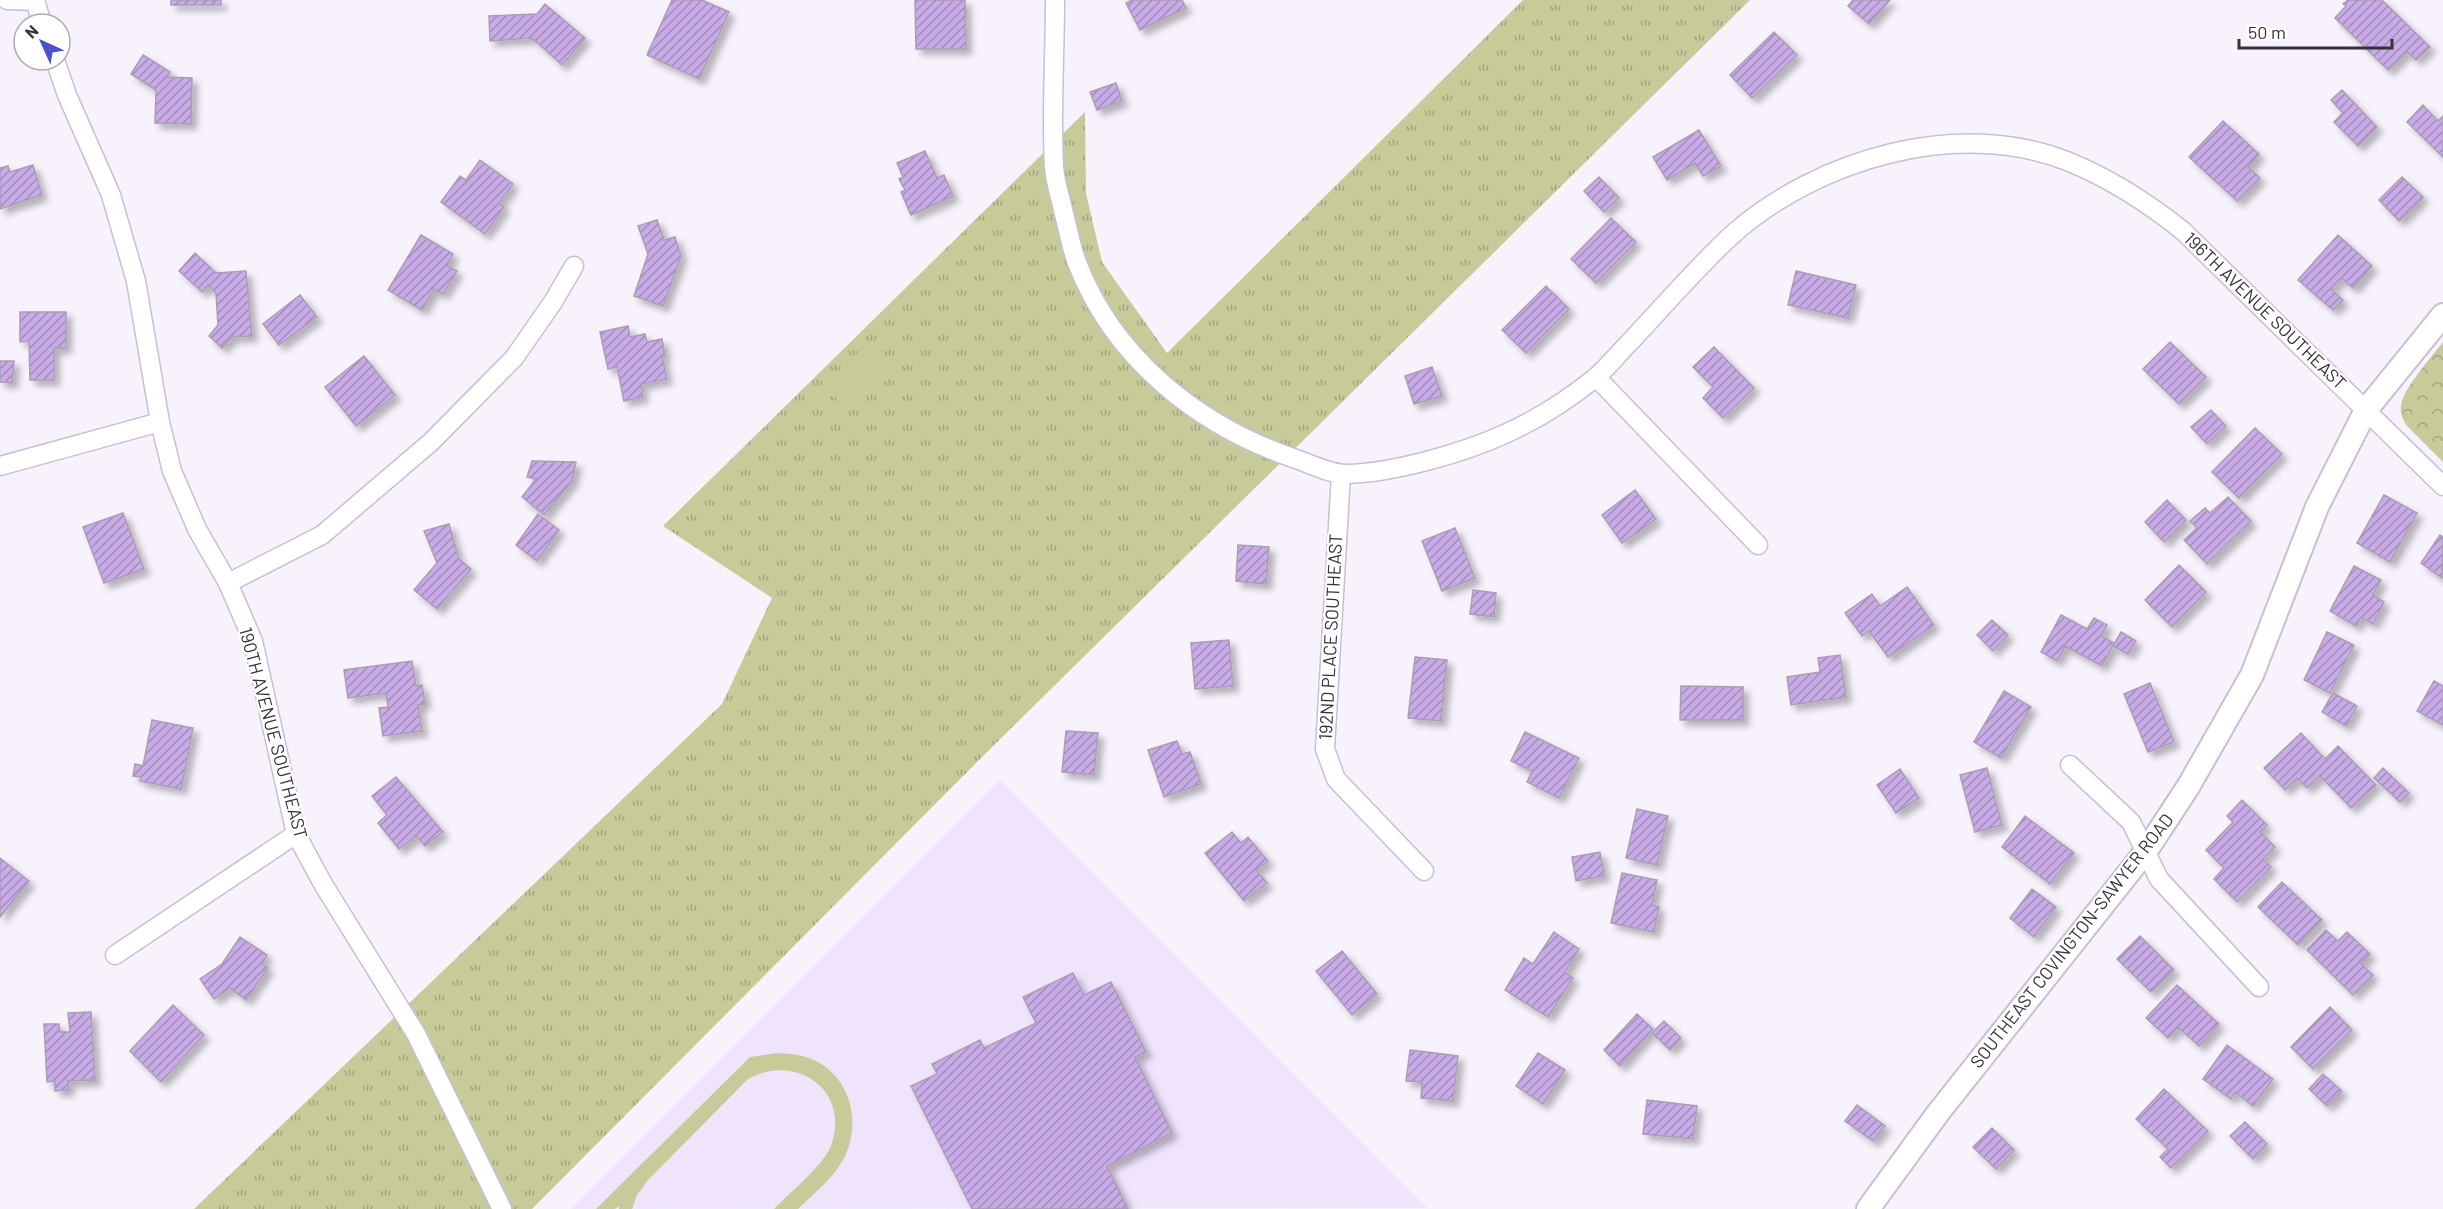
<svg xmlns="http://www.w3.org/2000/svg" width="2443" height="1209" viewBox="0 0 2443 1209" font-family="Barlow,sans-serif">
<defs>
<pattern id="grass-tufts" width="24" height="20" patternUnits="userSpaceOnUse" patternTransform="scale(1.5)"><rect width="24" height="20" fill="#c7cb99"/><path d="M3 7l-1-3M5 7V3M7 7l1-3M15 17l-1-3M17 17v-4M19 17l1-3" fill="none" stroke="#a2a57e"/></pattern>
<pattern id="forest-crowns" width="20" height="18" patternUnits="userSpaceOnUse" patternTransform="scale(1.5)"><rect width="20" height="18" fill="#c7cb99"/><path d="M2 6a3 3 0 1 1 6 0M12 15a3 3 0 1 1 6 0" fill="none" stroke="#a2a57e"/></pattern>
<pattern id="building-hatch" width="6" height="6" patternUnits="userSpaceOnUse" patternTransform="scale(1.5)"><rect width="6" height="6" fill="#c8abe7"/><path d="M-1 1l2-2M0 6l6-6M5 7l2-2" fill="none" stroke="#a38cbc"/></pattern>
<filter id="shadow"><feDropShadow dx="5.5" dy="5.5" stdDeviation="3" flood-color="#0004"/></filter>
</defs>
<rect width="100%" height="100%" fill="#f7f2fc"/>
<path fill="#f0e4fd" d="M1000 780 1427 1208 571 1209Z"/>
<path fill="url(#grass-tufts)" d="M1523 0H1750L980 759 532 1209H194L722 704 772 598 663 526 1085 112 1086 193 1102 262 1167 353Z"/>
<path fill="url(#forest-crowns)" d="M2443 342V462L2408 427C2402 420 2399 410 2402 401 2406 386 2433 355 2443 342Z"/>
<path fill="#c7cb99" d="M870 341 893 365 846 409 824 385Z
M778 1053C792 1054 805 1055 818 1062 852 1081 861 1125 844 1158 835 1177 813 1194 798 1209H774C790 1192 825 1165 832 1143 849 1089 795 1053 748 1079L648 1180 637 1195 632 1209H619V1206L615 1209H596L750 1057Z"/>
<path fill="url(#building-hatch)" stroke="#a99eb4" stroke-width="1.5" filter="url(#shadow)" d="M171 0H221V5H171Z
M672 0H702L729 12 699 79 647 55Z
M915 0H965L966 49H916Z
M1132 0H1182L1186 8 1140 30 1126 3Z
M1853 0H1890L1869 24 1848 6Z
M2348 0H2382L2430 47 2416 60 2407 51 2388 70 2335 18 2346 6 2343 4Z
M545 4 585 38 562 65 532 38 490 41 489 16 537 14Z
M1774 32 1797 55 1752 98 1730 75Z
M143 55 170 72 167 77 192 78 191 124 155 123 156 90 131 74Z
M1116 83 1122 101 1097 110 1090 92Z
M2342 90 2377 127 2358 146 2334 122 2343 113 2331 100Z
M2423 105 2438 121 2443 116V157L2407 122Z
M2223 121 2259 154 2248 167 2260 178 2237 201 2189 157Z
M1699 130 1721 166 1703 176 1695 163 1667 180 1653 157Z
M925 151 937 178 944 175 953 196 911 215 901 192 905 190 899 179 903 177 897 163Z
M480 160 513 184 499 203 504 207 485 234 441 202 460 176 466 180Z
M33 165 42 195 0 209V168L8 166 10 172Z
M1599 177 1619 198 1604 212 1584 191Z
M2402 177 2423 197 2399 221 2379 200Z
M1611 218 1636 242 1596 283 1571 259Z
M657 220 664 240 675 237 681 256 663 306 634 296 648 254 638 226Z
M421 235 453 254 447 266 457 271 443 294 434 289 422 310 388 290Z
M2338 235 2372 266 2353 288 2341 278 2331 289 2343 300 2333 310 2298 280Z
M195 253 216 273 246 271 252 336 232 337 222 348 209 336 218 325 216 293 208 285 202 292 179 271Z
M1796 271 1856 285 1848 318 1788 305Z
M1546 286 1569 309 1526 353 1502 330Z
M300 295 317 317 279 345 263 324Z
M20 312H66V348H54V380H30L29 341 20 342Z
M628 326 630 337 645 334 647 342 662 339 665 356H662L667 379 641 384 643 397 624 401 617 367 608 369 600 332Z
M2170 342 2206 377 2179 404 2143 369Z
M1714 347 1754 388 1723 418 1703 398 1713 387 1693 367Z
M364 356 395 395 356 426 325 387Z
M0 361H14L12 383 0 382Z
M1432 367 1442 396 1414 404 1405 376Z
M2211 410 2226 426 2207 444 2191 427Z
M2255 428 2282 454 2239 498 2212 472Z
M532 461 576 462 572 481 544 515 522 497 536 479 527 477Z
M1635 490 1656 519 1622 543 1602 515Z
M2384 495 2417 513 2390 562 2357 543Z
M2228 497 2251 521 2207 564 2184 540 2197 528 2190 521 2205 508 2210 513Z
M2167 500 2186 520 2164 542 2145 522Z
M123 513 144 569 104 583 83 527Z
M538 514 559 530 537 561 516 545Z
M449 524 459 559 471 569 437 609 414 590 437 563 424 531Z
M1455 528 1475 578 1442 591 1422 541Z
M2440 535 2443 537 2442 578 2421 563Z
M1238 545 1269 547 1266 584 1236 581Z
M2179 565 2206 592 2172 627 2145 600Z
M2354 566 2381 580 2373 595 2384 602 2373 624 2361 617 2356 626 2330 611Z
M1907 587 1934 625 1888 657 1869 631 1862 636 1845 613 1872 594 1880 606Z
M1473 590 1496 593 1494 617 1470 614Z
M2061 615 2087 629 2094 618 2107 625 2101 636 2114 643 2102 666 2065 646 2057 661 2041 652Z
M1992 620 2008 635 1993 651 1977 635Z
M2121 632 2136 641 2128 654 2113 646Z
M2327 632 2354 645 2330 693 2304 680Z
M1229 640 1233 686 1195 689 1191 643Z
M1840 655 1846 697 1791 705 1787 677 1820 672 1818 658Z
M1415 657 1447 660 1441 721 1408 718Z
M412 661 416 686 422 685 425 704 418 705 422 731 383 736 379 708 388 707 386 693 348 698 344 670Z
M2434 681 2443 686V725L2417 711Z
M2150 683 2174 742 2148 752 2124 694Z
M1681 686 1743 687V720H1680Z
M2004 691 2031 707 2001 758 1974 742Z
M2333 693 2357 706 2346 726 2322 712Z
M152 720 193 728 181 789 140 781 141 777 133 776 135 764 143 766Z
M1066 731 1098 733 1094 775 1062 772Z
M1525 732 1579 758 1559 798 1527 782 1532 771 1511 761Z
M2301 733 2325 759 2338 746 2376 785 2351 808 2320 776 2307 788 2297 778 2285 790 2264 768Z
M1177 741 1182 754 1190 752 1201 784 1164 797 1148 750Z
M1987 768 2002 825 1975 832 1960 775Z
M2383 768 2409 793 2400 802 2374 778Z
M1900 769 1919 798 1896 813 1877 785Z
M396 777 443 832 425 846 416 836 399 849 378 823 387 815 372 796Z
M2242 800 2267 825 2260 832 2275 847 2263 859 2271 867 2237 902 2214 879 2224 868 2206 850 2233 822 2227 816Z
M1637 809 1668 816 1657 865 1626 858Z
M2025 816 2074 853 2050 884 2002 847Z
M1232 832 1241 843 1248 837 1268 861 1256 870 1267 883 1244 901 1205 853Z
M1600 852 1604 876 1576 881 1572 857Z
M0 858 29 881 0 917Z
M1622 873 1657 880 1652 905 1659 907 1654 932 1611 923Z
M2282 882 2322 920 2298 945 2258 907Z
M2032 889 2056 907 2034 937 2010 918Z
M2326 930 2338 941 2347 932 2370 954 2361 964 2373 975 2353 995 2307 950Z
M1554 932 1579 949 1565 972 1573 978 1548 1017 1505 990 1524 958 1533 964Z
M2140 936 2174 970 2151 992 2117 959Z
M240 937 267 955 262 964 268 968 246 1000 230 988 214 999 200 979 222 964Z
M1342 951 1377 994 1352 1015 1316 971Z
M1073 973 1084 995 1111 982 1146 1052 1135 1057 1172 1133 1107 1166 1128 1209H972L911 1086 937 1074 932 1064 980 1040 984 1048 1036 1023 1023 997Z
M2177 985 2219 1024 2199 1046 2178 1027 2168 1038 2146 1018Z
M173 1005 204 1035 161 1082 130 1051Z
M2330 1007 2352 1030 2313 1069 2291 1047Z
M91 1012 95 1080 68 1081 69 1090 55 1091V1081L47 1082 44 1024H59L60 1032H70L68 1013Z
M1637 1014 1653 1029 1620 1066 1604 1050Z
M1664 1021 1681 1038 1670 1050 1652 1033Z
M2227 1045 2273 1079 2253 1106 2235 1092 2231 1099 2203 1079Z
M1410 1050 1458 1056 1453 1101 1421 1098 1422 1082 1406 1081Z
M1538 1053 1565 1070 1543 1104 1516 1086Z
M2323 1074 2342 1091 2327 1106 2309 1089Z
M2164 1089 2208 1131 2171 1168 2160 1157 2168 1149 2136 1119Z
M1647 1100 1697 1106 1693 1139 1643 1134Z
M1857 1105 1885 1126 1873 1141 1845 1121Z
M2245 1122 2267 1144 2253 1159 2230 1136Z
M1992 1128 2014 1150 1996 1169 1973 1147Z"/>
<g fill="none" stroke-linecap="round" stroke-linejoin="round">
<g stroke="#c9bfd5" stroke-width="21">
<path id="minor" d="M7 0 35 1
M35 0 42 24
M1055 0C1055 55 1051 112 1054 167 1055 183 1061 199 1064 214 1068 229 1071 246 1076 260 1112 357 1197 425 1293 458 1309 463 1329 474 1346 474 1393 473 1464 453 1507 433 1538 419 1569 399 1595 378 1607 368 1617 355 1628 344 1663 307 1696 268 1733 234 1818 159 1958 118 2067 161 2109 178 2148 203 2183 231L2443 486
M55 60 67 95 111 195 136 281 160 422 172 471 197 529 228 583 253 641 296 834 323 884 416 1034 502 1209
M1596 377 1758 545
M0 466 160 422
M1341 474 1325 749 1336 779 1424 871
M228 583 322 535 431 442 514 358 553 302 574 266
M2070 765 2131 822 2159 879 2259 987
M115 955 296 834"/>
</g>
<g stroke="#c9bfd5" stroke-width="26">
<path id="tertiary" d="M1868 1209 1938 1113 2146 851 2188 787 2252 675 2317 507 2366 410 2443 315"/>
</g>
<use href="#minor" stroke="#fff" stroke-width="18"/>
<use href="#tertiary" stroke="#fff" stroke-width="22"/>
</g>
<g text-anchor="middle" stroke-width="4.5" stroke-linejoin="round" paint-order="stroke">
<g font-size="18" fill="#353039" stroke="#fff">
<text transform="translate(2265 311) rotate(44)" y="6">196TH AVENUE SOUTHEAST</text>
<text transform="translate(1331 637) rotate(-87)" y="6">192ND PLACE SOUTHEAST</text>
<text transform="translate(273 733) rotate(75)" y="6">190TH AVENUE SOUTHEAST</text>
<text transform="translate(2072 941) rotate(-52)" y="6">SOUTHEAST COVINGTON-SAWYER ROAD</text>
</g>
</g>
<g transform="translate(42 42) rotate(315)"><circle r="28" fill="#ffffff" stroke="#aeacb0" stroke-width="1.5"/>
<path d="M0-4.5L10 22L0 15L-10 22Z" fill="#4b53c9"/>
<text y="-9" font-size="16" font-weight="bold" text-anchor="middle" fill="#353039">N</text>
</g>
<path d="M2239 39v9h153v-9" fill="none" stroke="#353039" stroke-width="3"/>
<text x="2248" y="39" font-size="18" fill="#353039" stroke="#ffffff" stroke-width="4.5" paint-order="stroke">50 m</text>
</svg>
